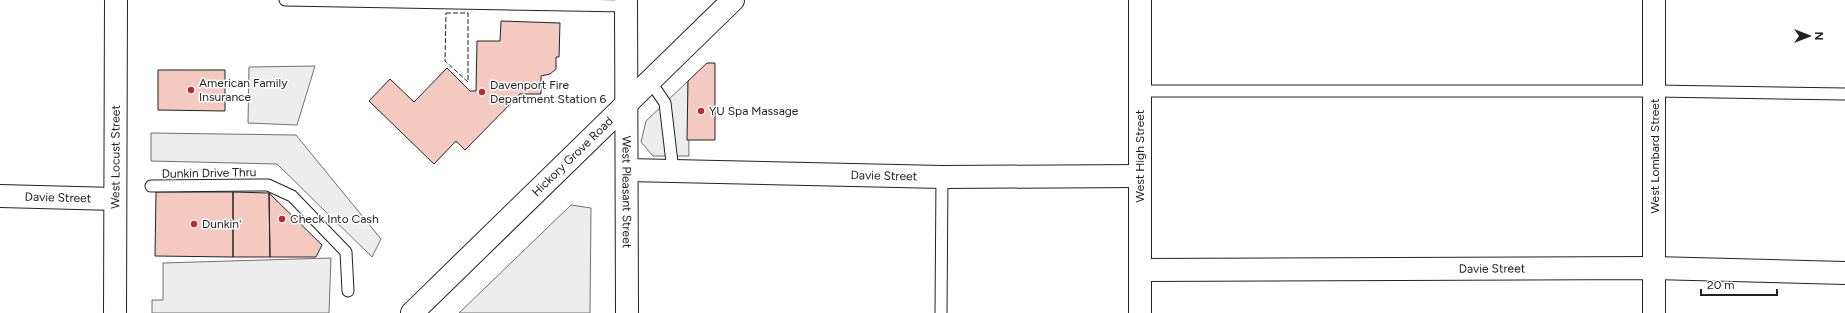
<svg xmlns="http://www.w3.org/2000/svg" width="1845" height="313" viewBox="0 0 1845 313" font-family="Figtree,sans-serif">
<rect width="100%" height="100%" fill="#fff"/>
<path fill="#ededed" stroke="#6f6f6f" d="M315 66 297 125 248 123 249 67Z
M688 81 689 156H653L641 142 646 121Z
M151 133 296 135 381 239 372 257 277 164 151 161Z
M571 205 591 208 590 313H459Z
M331 258 329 313H152V300H163V263Z"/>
<path fill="#f3c9c0" stroke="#222" d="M501 21 560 23 559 57H556V69L550 74 541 76V94H520L465 150 456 141 434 164 369 101 390 79 414 102 447 68 470 91H476L477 41H500Z
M707 63H715V140H687L688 81Z
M158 70H225V111L158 110Z
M156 192H233V257L155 256Z
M233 192 269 193 270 257H233Z
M269 193 322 245 316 257H270Z"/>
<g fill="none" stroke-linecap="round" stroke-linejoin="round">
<g stroke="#222" stroke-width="13">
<path id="service" d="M285 0 626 6
M650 81 665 103 673 171
M1140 91H1655L1845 94
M151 186 268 185 292 196 346 252 348 291
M941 313 942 177"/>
</g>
<g stroke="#222" stroke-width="24">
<g id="minor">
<path id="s1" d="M626 0 627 313"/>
<path id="s2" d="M627 170 942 177 1140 176"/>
<path id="s3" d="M0 196 115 199"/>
<path id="s4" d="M1140 270 1654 268 1845 273"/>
<path d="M1140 313V0"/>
<path d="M1654 313V0"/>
</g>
</g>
<g stroke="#222" stroke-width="24">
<g id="secondary">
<path id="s5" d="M115 313 116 0"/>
<path id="s6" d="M412 313 733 0"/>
</g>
</g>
<use href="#service" stroke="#fff" stroke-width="11"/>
<use href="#minor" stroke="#fff" stroke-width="22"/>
<use href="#secondary" stroke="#fff" stroke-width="22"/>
<path stroke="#222" stroke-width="1" stroke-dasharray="5 2" stroke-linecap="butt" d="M446 13H468V82L445 61Z"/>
</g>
<g fill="#c62828" stroke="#fff" stroke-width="1.5">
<circle cx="191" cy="90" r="4"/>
<circle cx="482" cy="92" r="4"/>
<circle cx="701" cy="111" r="4"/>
<circle cx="282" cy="219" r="4"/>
<circle cx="194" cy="224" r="4"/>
</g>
<g text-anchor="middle" stroke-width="3" stroke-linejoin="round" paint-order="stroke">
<g font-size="12" fill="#222" stroke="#fff" text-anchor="start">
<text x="199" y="87">American Family<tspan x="199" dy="14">Insurance</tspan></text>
<text x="490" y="89">Davenport Fire<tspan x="490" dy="14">Department Station 6</tspan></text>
<text x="709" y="115">YU Spa Massage</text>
<text x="290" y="223">Check Into Cash</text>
<text x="202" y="228">Dunkin'</text>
</g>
<g font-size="12" fill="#222" stroke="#fff">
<text transform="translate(1140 156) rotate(-90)" y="4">West High Street</text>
<text transform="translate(1655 156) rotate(-90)" y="4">West Lombard Street</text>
<text dy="4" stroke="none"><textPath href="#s5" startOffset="156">West Locust Street</textPath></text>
<text dy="4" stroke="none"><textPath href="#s6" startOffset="224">Hickory Grove Road</textPath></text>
<text transform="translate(209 173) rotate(-1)" y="4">Dunkin Drive Thru</text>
<text dy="4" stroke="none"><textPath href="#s2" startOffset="257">Davie Street</textPath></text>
<text dy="4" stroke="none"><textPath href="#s1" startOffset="192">West Pleasant Street</textPath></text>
<text dy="4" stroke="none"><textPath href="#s3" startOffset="58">Davie Street</textPath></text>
<text dy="4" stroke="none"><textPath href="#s4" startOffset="352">Davie Street</textPath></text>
</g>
</g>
<g transform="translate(1809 36) rotate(90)" stroke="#ffffff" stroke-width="3" paint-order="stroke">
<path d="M0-3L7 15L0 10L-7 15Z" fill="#222222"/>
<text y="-6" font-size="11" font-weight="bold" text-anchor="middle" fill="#222222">N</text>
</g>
<path d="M1701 289v6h76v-6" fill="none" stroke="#222222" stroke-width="2"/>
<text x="1707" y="289" font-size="12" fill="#222222" stroke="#ffffff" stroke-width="3" paint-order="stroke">20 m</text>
</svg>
